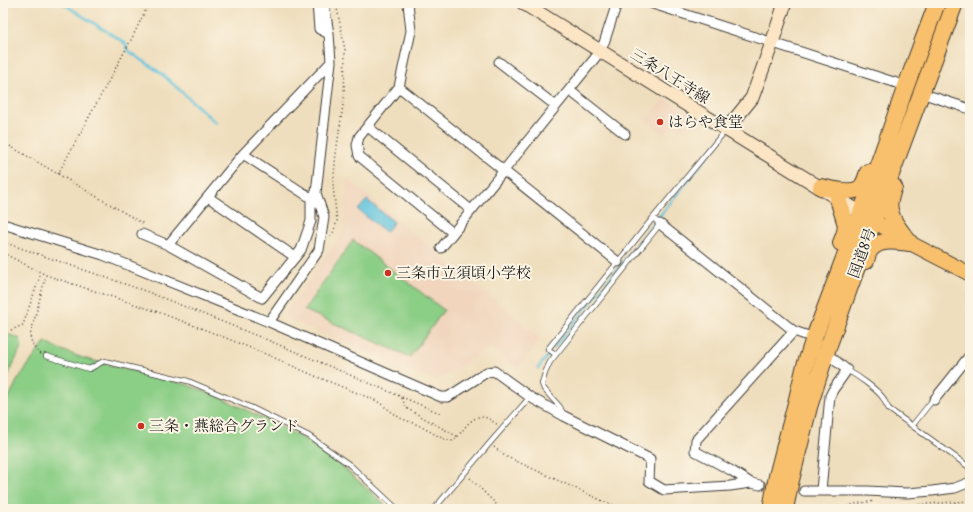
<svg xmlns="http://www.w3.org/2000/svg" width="973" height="512" viewBox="0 0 973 512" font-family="'IM FELL Double Pica','Noto Serif JP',serif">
<rect width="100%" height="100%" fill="#fcf5e5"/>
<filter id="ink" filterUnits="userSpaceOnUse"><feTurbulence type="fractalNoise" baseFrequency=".025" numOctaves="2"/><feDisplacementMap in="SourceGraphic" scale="8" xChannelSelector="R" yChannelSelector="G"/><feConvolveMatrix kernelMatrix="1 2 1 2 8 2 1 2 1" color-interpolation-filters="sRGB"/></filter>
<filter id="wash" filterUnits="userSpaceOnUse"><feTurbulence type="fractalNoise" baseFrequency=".012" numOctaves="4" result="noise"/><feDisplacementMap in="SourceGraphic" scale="16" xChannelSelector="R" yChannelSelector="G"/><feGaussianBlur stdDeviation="0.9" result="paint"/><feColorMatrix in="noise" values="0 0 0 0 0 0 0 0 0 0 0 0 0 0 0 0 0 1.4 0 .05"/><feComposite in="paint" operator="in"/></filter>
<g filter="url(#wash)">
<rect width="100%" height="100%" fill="#efdebd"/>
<path fill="#f1d5bd" d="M664 98 693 116 682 130 673 124 664 135 645 120Z
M348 179 541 339 518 368 491 347 437 381 287 319 285 313 343 233Z"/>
<path fill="#8bce86" stroke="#547551" d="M353 240 444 310 410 357 304 310Z
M3 333 19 338 22 346 3 386Z
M45 342 59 349 83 358 185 384 212 394 230 402 293 433 322 449 362 484 389 509H3V409L18 379Z"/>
<path fill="#60c4de" stroke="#3e707d" d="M367 200 394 222 386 232 358 210Z"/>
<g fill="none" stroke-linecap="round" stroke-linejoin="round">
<path stroke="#60c4de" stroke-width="2.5" d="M62 3 125 43 129 51 162 74 216 123
M658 218 724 136
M554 348 653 225
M538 368 547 357"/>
</g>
</g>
<g filter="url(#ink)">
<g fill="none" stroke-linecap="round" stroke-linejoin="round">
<path stroke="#c5b79d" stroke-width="9" stroke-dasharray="9 4.5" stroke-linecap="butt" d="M760 485 804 491"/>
<g stroke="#3c3934" stroke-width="6">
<path id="lane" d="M555 354 548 349 653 218 725 131
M46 356 89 369 104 361 188 381 252 408 309 436 350 465 397 509
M847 370C856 375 877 389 883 398 885 402 887 406 889 409L969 467 970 470
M563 414 560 407 544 389 542 384 545 373 550 362 660 224 653 218
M912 426 931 402 934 400
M434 509 489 444 530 397"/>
</g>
<g stroke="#3c3934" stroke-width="11">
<path id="street" d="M317 3 319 29 329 34
M408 3 411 31 399 87 618 262
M650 3 906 86
M499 62 556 106
M399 87 359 137 357 145 359 156 453 233
M569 90 625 134
M921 93 970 109
M368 127 471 210
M243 154 311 198
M208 197 295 257
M3 224 103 255 269 322 441 397H448L487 372 494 371 530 397 564 416 650 459 649 481 664 490 730 486 751 483 760 485
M660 224 794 331 814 338
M142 234 168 245 262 298 301 250 311 221V198L316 193
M168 245 243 154 331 62
M441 248 595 58 604 43 617 3
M269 322 319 250 324 217 316 193 331 62 329 34 324 3
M934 400 970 355
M751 483 732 471 695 451 696 440 794 331
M821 490 830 396 833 390 847 370 826 353
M804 491H867L907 493 932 491 955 488 970 482"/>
</g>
<g stroke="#3c3934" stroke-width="15">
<path id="secondary" d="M523 3 861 213
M726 130 752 98 772 43 785 3"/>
</g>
<g stroke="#3c3934" stroke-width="16">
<path id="primary" d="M864 215 910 243 970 274"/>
</g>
<g stroke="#3c3934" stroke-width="18">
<path id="highway" d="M821 187C831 189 854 195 861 187 865 183 866 177 868 172
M894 187C892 191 891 196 890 200 886 216 901 231 910 243
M838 199 846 225 845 232 841 243
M866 261C867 257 868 252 871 249 880 238 897 242 910 243
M771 509 777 476 796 403 804 369 814 338 861 213 906 86 937 3
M785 509 791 480 809 407 826 353 874 220 955 3"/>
</g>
<path stroke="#3c3934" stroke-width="1.5" stroke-dasharray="1 3" stroke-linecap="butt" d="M3 142 142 223V225
M58 174 132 38 149 3
M331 236 333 233 337 221 333 187 336 153 344 98 345 50 336 3
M3 242 148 292 270 341 442 414
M3 253 46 275 158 312 216 334 268 355 315 376 377 401 400 418 418 425 440 437 446 440 453 441C462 434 470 415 483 417 488 417 493 422 498 425
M11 330 23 325 41 273
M41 354C34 349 32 344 30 336L46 275
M402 398 406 408 458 437
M494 447 505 456 605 502 625 509
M470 478 501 509
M840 508 854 504 875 501
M832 509H853
M855 509 970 501"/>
<use href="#lane" stroke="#fff" stroke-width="4.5"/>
<use href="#street" stroke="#fff" stroke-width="9"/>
<use href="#secondary" stroke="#fce5c4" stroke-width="13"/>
<use href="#primary" stroke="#f8bf6c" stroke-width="14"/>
<use href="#highway" stroke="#f8bf6c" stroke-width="16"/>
</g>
</g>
<g fill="#c8321e" stroke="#fcf5e5" stroke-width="1.5">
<circle cx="660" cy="122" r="4"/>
<circle cx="388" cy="273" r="4"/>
<circle cx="141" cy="426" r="4"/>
</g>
<g text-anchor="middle" stroke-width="4" stroke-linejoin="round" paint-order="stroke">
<g font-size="15" fill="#1c1c1c" stroke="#fcf5e5">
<text transform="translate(670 76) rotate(32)" y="5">三条八王寺線</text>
<text transform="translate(862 253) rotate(-70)" y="5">国道8号</text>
</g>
<g font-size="15" fill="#1c1c1c" stroke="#fcf5e5" text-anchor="start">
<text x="668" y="127">はらや食堂</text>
<text x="396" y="278">三条市立須頃小学校</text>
<text x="149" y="431">三条・燕総合グランド</text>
</g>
</g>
<rect width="973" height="512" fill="none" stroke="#fcf5e5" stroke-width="16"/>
</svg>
